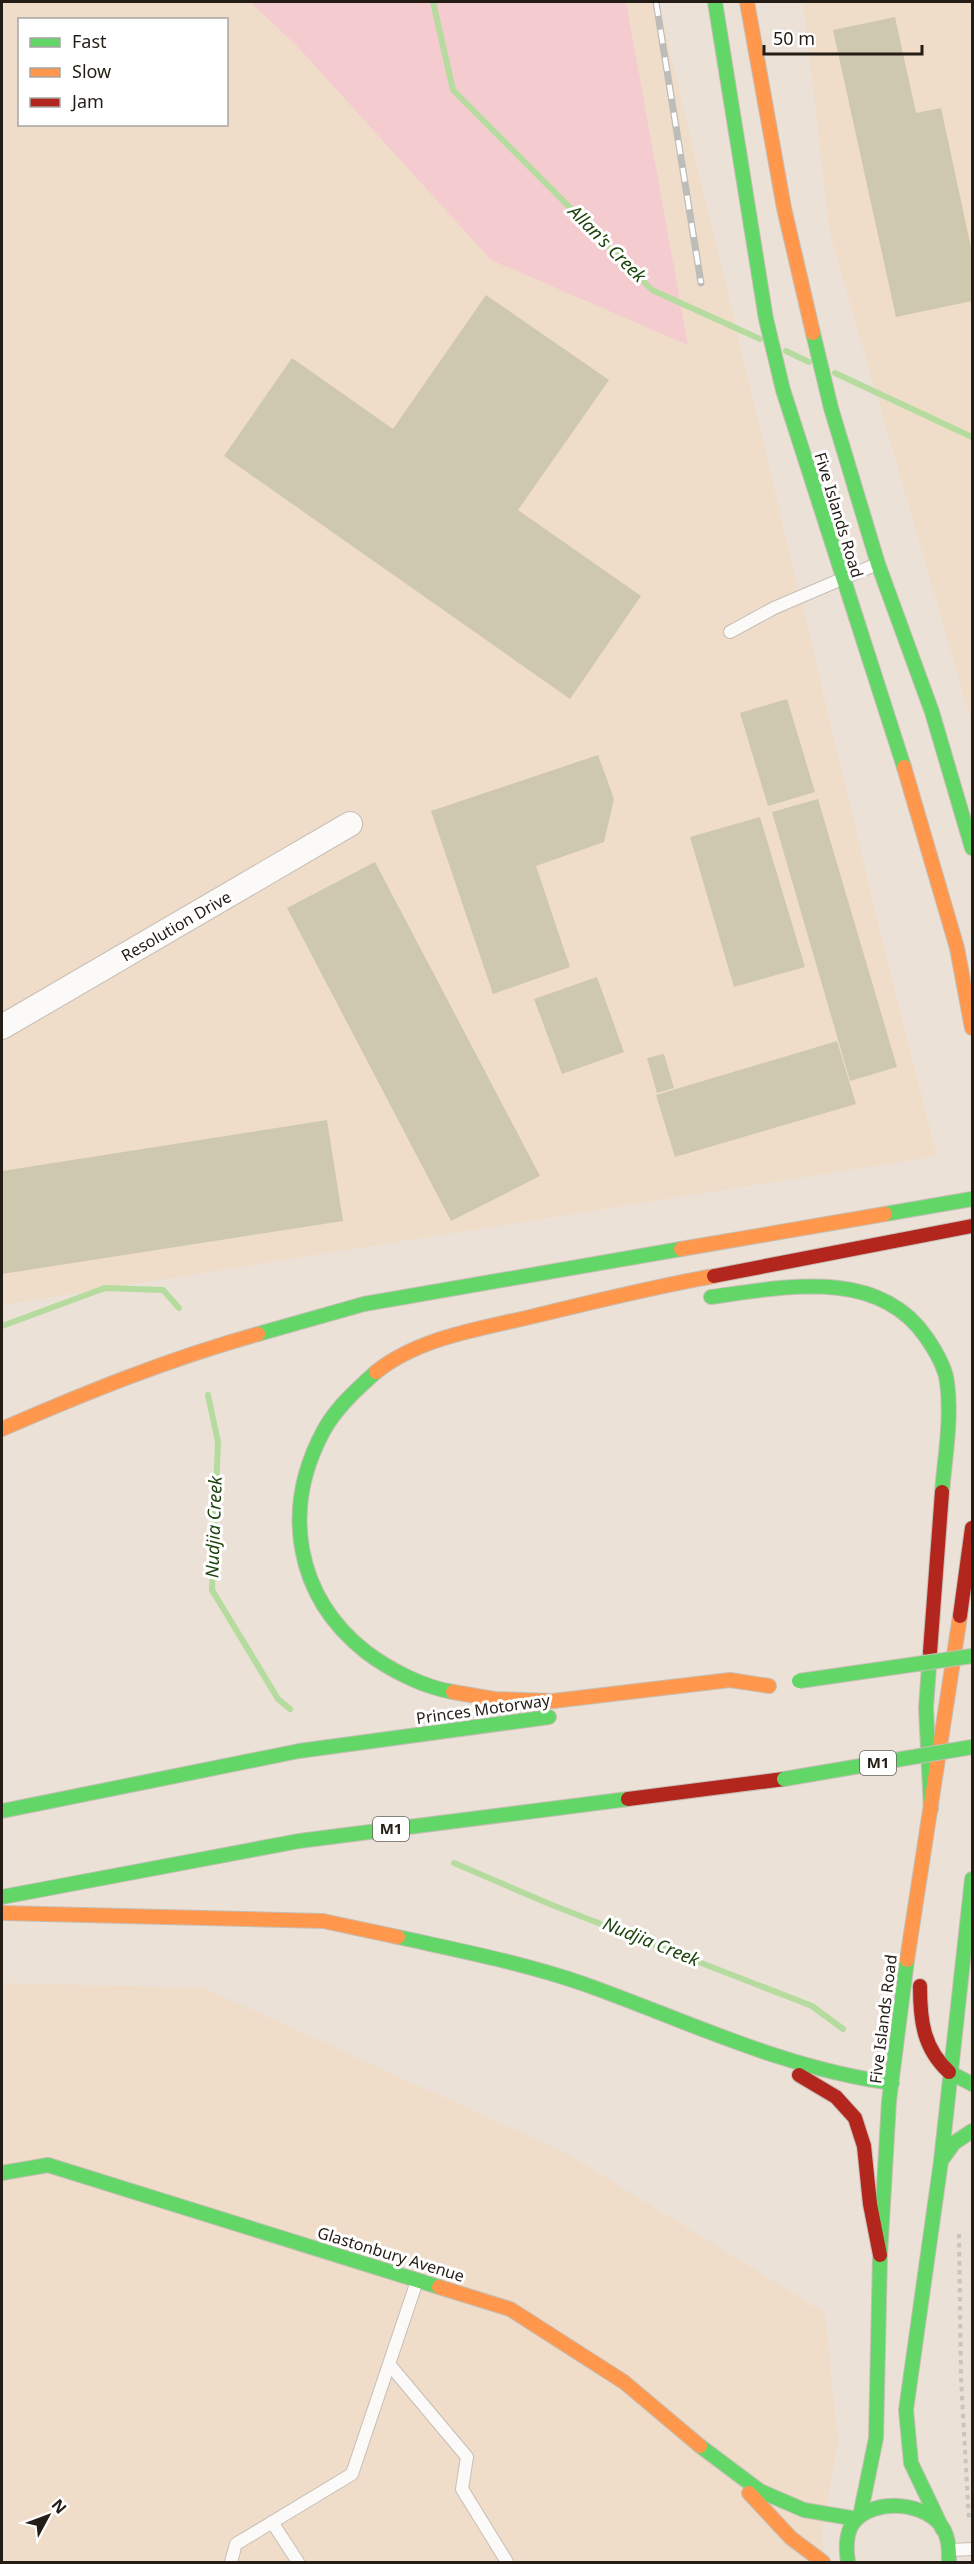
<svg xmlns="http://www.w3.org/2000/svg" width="974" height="2564" viewBox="0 0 974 2564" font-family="'Noto Sans',sans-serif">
<rect width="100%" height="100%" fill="#ece1d6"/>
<path fill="#efddc9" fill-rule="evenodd" d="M2 2H658L878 922 937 1156 2 1305ZM20 20H226V124H20Z
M803 2H972V724L830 234Z
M2 1983 204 1988 566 2153 825 2313 838 2441 821 2539 827 2562H2Z"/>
<path fill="#f4cccf" d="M250 2H626L688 345 491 260 296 45Z"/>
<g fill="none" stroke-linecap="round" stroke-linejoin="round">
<path stroke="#b5db9f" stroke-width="6" d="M433 2 453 90 652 290 760 339
M786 351 809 362
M835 373 972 437
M2 1326 105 1288 163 1290 179 1308
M208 1395 218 1442 212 1590 278 1699 290 1709
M454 1863 552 1905 812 2006 843 2029"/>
</g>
<path fill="#cec8af" d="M895 17 916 113 941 108 972 252V301L896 317 833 30Z
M486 295 609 380 518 510 641 596 570 699 224 456 292 358 393 429Z
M787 699 815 792 768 806 740 713Z
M598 755 614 799 604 842 536 866 570 967 493 994 431 811Z
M818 799 897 1067 850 1081 772 812Z
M760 817 805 967 734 987 690 837Z
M375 862 540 1176 451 1221 287 908Z
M597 977 624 1052 562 1074 534 999Z
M837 1041 856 1104 675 1157 656 1095Z
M664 1054 674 1088 657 1093 647 1058Z
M327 1120 343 1221 2 1274V1171Z"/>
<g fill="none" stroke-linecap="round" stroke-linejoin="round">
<g stroke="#c6beb5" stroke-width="14">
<path id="lane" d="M730 632 774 608 877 564
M389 2364 467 2457 462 2489 507 2562
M272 2522 298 2562
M950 2550 972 2549
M231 2562 236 2544 352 2474 417 2281"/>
</g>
<g stroke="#c6beb5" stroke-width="26">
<path id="street" d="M2 1027 350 824"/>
</g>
<g stroke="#c6beb5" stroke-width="16">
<path id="fast" d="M715 2 766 319 783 390 904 767
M813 333 831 408 878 564 932 712 972 848
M885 1214 972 1199
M711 1297C784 1287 878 1267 926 1337 935 1350 945 1366 947 1382 952 1418 945 1456 942 1492
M258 1334 364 1304 681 1249
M376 1372C357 1389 336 1408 324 1430 281 1509 295 1596 366 1652 390 1670 423 1687 453 1692
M930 1652 926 1708 931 1809
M2 1811 299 1751 549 1717
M2 1897 299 1841 628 1799
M398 1937C461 1951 523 1963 584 1984 685 2020 784 2069 892 2083
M949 2072 972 2084
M941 2161 954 2143 972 2131
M2 2173 48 2165 439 2287
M700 2446 760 2491 804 2510 857 2519
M860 2516 876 2438 880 2255 889 2101 907 1960
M943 2530 911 2463 906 2410 941 2161 972 1879
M848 2562C846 2549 846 2532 854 2522 874 2497 929 2502 944 2530 949 2540 949 2551 949 2562"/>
</g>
<g stroke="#c6beb5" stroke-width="16">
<path id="slow" d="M747 2 784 208 813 333
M904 767 957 948 972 1028
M681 1249 885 1214
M376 1372C418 1338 479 1329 530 1317 591 1302 652 1287 714 1276
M2 1429C87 1392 169 1359 258 1334
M453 1692 494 1699 553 1701 730 1680 769 1686
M2 1913 323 1921 398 1937
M907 1960 960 1616
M439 2287 510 2309 624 2382 700 2446
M749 2493 791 2538 823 2562"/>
</g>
<g stroke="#c6beb5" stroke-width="16">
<path id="jam" d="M714 1276 972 1226
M960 1616 972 1528
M930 1652 942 1492
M628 1799 784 1779
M920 1986C920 2020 923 2048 949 2072
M799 2075 836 2097 855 2118 864 2146 870 2204 880 2255"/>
</g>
<path stroke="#c8c5c0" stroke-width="4" stroke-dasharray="4.5 4.5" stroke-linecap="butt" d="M959 2234 961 2379 969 2520"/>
<use href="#lane" stroke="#fcfaf9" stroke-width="12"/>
<use href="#street" stroke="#fcfaf9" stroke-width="24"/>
<use href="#fast" stroke="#63d668" stroke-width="14"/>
<use href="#slow" stroke="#ff974d" stroke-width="14"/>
<use href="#jam" stroke="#b3261e" stroke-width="14"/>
<g stroke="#bebcb9" stroke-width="7">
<path id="rail" d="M656 2 701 283"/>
</g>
<use href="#rail" stroke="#fff" stroke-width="4.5" stroke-dasharray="14" stroke-linecap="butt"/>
<g stroke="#c6beb5" stroke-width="16" stroke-linecap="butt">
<path id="fast-bridge" d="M799 1681 972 1656
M784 1779 972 1747"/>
</g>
<use href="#fast-bridge" stroke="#63d668" stroke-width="14"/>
</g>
<g text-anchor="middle" stroke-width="6" stroke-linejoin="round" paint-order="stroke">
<g fill="#fff" stroke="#66615c" stroke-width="1.5">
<rect x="860" y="1751" width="36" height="24" rx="4.5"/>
<rect x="373" y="1817" width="36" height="24" rx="4.5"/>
</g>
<g font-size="15" font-weight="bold" fill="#241d16">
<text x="878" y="1768">M1</text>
<text x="391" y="1834">M1</text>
</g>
<g font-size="16" fill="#241d16" stroke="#fff">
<text transform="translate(839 515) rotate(73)" y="6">Five Islands Road</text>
<text transform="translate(176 926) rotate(-30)" y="6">Resolution Drive</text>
<text transform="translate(483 1709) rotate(-8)" y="6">Princes Motorway</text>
<text transform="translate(883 2019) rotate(-83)" y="6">Five Islands Road</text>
<text transform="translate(391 2254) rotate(17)" y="6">Glastonbury Avenue</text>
</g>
<g font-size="18" font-style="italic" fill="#1d430c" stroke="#fff">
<text transform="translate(607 244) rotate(45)" y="6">Allan's Creek</text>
<text transform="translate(214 1527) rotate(-88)" y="6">Nudjia Creek</text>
<text transform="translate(651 1942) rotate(22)" y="6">Nudjia Creek</text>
</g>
</g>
<rect width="974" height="2564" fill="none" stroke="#241d16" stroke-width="6"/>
<rect x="18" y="18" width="210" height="108" fill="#ffffff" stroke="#a7a5a2" stroke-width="1.5"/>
<rect x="30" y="38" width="30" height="9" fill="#63d668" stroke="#a7a5a2" stroke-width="1.5"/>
<text x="72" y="48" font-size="18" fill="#241d16">Fast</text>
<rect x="30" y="68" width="30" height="9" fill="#ff974d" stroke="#a7a5a2" stroke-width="1.5"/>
<text x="72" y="78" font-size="18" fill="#241d16">Slow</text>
<rect x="30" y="98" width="30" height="9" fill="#b3261e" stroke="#a7a5a2" stroke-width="1.5"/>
<text x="72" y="108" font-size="18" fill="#241d16">Jam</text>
<g transform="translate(48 2516) rotate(49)" stroke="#ffffff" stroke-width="4.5" paint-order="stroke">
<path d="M0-4.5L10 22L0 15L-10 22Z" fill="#241d16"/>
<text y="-9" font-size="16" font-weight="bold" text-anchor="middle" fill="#241d16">N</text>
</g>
<path d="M764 45v9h158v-9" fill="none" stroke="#241d16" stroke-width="3"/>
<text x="773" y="45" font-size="18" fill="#241d16" stroke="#ffffff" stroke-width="4.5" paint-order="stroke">50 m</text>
</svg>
